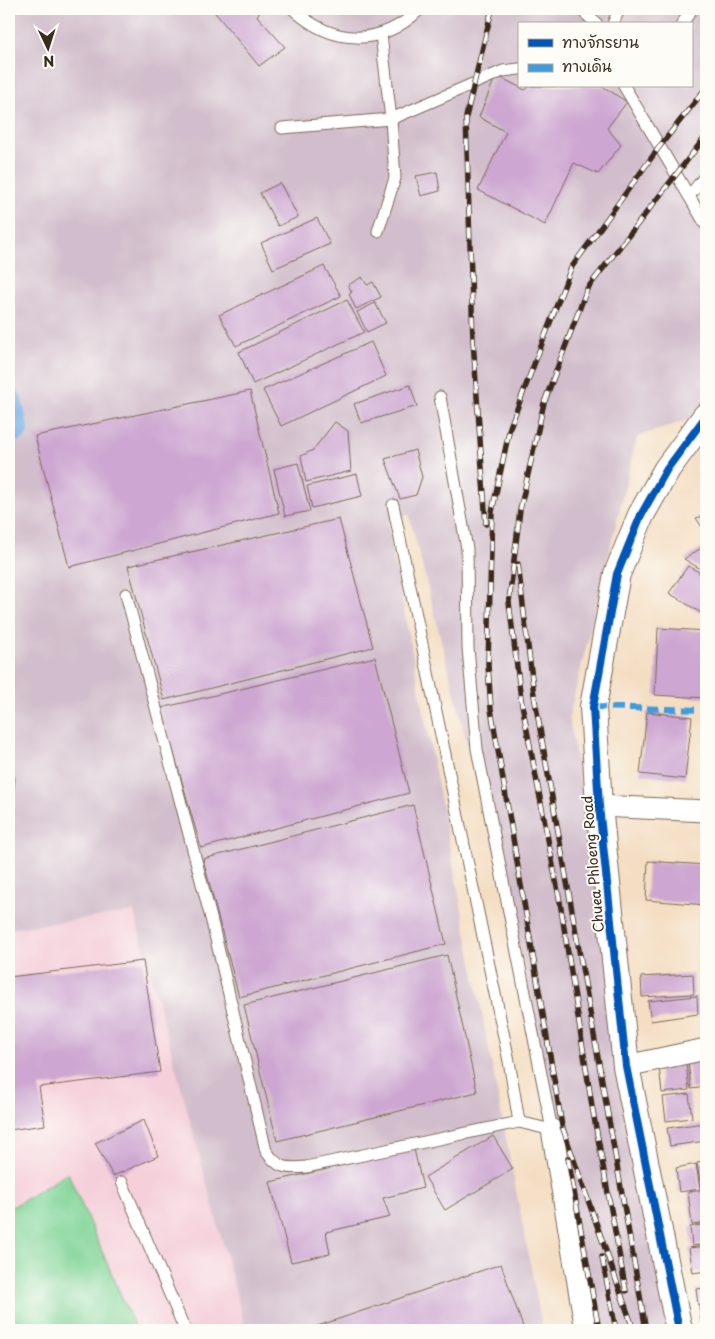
<svg xmlns="http://www.w3.org/2000/svg" width="715" height="1339" viewBox="0 0 715 1339" font-family="'Playpen Sans','Playpen Sans Thai',sans-serif">
<rect width="100%" height="100%" fill="#fdfcf7"/>
<filter id="ink" filterUnits="userSpaceOnUse"><feTurbulence type="fractalNoise" baseFrequency=".02" numOctaves="2"/><feDisplacementMap in="SourceGraphic" scale="10" xChannelSelector="R" yChannelSelector="G"/><feConvolveMatrix kernelMatrix="1 2 1 2 8 2 1 2 1" color-interpolation-filters="sRGB"/></filter>
<filter id="wash" filterUnits="userSpaceOnUse"><feTurbulence type="fractalNoise" baseFrequency=".0096" numOctaves="4" result="noise"/><feDisplacementMap in="SourceGraphic" scale="20" xChannelSelector="R" yChannelSelector="G"/><feGaussianBlur stdDeviation="1.12" result="paint"/><feColorMatrix in="noise" values="0 0 0 0 0 0 0 0 0 0 0 0 0 0 0 0 0 1.4 0 .05"/><feComposite in="paint" operator="in"/></filter>
<g filter="url(#wash)">
<rect width="100%" height="100%" fill="#f4dec3"/>
<path fill="#f5cfda" d="M134 912 246 1330H9V929Z"/>
<path fill="#d1bdcb" fill-rule="evenodd" d="M9 9H706V414L637 437 569 717 675 1330H588L525 970 409 514 387 522 543 1330H246L134 912 9 929ZM519 24H691V86H519Z"/>
<path fill="#80d497" stroke="#5e7f5a" d="M68 1173 136 1330H9V1209Z"/>
<g fill="none" stroke-linecap="round" stroke-linejoin="round">
<path stroke="#77afe6" stroke-width="25" d="M9 399 16 429"/>
</g>
<g id="blocks">
<path fill="#cda7d1" d="M212 9H262L257 16 285 47 259 66Z
M496 75 525 90 530 86H602L627 102 607 128 621 145 598 174 574 163 545 225 478 190 506 132 479 117Z
M437 172 440 191 421 196 416 176Z
M280 183 298 217 278 226 260 193Z
M317 218 330 244 273 269 261 243Z
M324 266 341 296 236 346 219 315Z
M362 277 367 285 373 282 381 297 356 309 349 294 352 292 348 285Z
M347 300 364 332 253 384 239 352Z
M375 303 386 323 367 332 357 312Z
M371 342 386 376 281 426 263 390Z
M410 385 417 406 361 423 354 404Z
M250 391 279 513 69 567 35 436Z
M335 422 348 431 351 471 306 482 301 456 313 450Z
M415 450 422 477 416 495 400 499 385 459Z
M298 463 310 511 285 516 274 469Z
M357 474 362 496 312 508 307 486Z
M706 515V533L696 518Z
M339 519 373 647 164 700 128 566Z
M706 545V572L684 559Z
M688 566 706 576V616L669 593Z
M658 628 706 631V698L655 695Z
M375 657 409 793 201 848 161 708Z
M647 712 692 717 685 779 640 774Z
M9 761 15 779 10 812H9Z
M413 805 446 944 239 997 203 859Z
M648 861 706 865V905L646 900Z
M447 955 477 1092 277 1141 244 1005Z
M143 961 160 1072 39 1087 45 1125 9 1130V977Z
M693 974 694 994 642 997 641 977Z
M697 996 698 1014 651 1021 648 1001Z
M706 1060V1087L691 1089 688 1062Z
M686 1062 689 1090 662 1093 659 1066Z
M689 1094 692 1118 666 1121 663 1097Z
M144 1120 158 1156 113 1176 95 1143Z
M705 1123 706 1141 670 1146 667 1128Z
M493 1136 513 1169 445 1210 425 1177Z
M414 1149 423 1188 383 1198 390 1217 326 1232 330 1254 291 1262 270 1182Z
M706 1161V1186L701 1187 697 1163Z
M696 1164 700 1189 679 1192 676 1168Z
M706 1190V1223L692 1225 688 1192Z
M706 1224V1244L692 1246 690 1227Z
M706 1246V1271L693 1273 689 1248Z
M501 1264 524 1330H306Z
M706 1288V1304L698 1305 696 1289Z
M706 1305V1322H701L699 1306Z"/>
</g>
</g>
<g filter="url(#ink)">
<use href="#blocks" fill-opacity="0" stroke="#7c6958" stroke-width="1"/>
<g fill="none" stroke-linecap="round" stroke-linejoin="round">
<g stroke="#7c6958" stroke-width="13">
<path id="service" d="M293 9C333 46 381 47 420 9
M580 9 597 24
M613 24 619 9
M682 24 692 9
M624 86 706 225
M282 128 391 119 381 35
M690 195 706 175
M378 231 395 178 391 119 503 71 519 69
M393 505 509 1061 519 1122 552 1130 477 749 468 648 467 549 440 397
M126 594 211 918 266 1151C278 1168 285 1169 306 1167L519 1122
M122 1182 185 1330"/>
</g>
<g stroke="#7c6958" stroke-width="23">
<path id="minor" d="M599 806 706 811
M626 1066 706 1049
M552 1130 586 1330"/>
</g>
<g stroke="#7c6958" stroke-width="28">
<path id="tertiary" d="M679 1330 626 1066 599 806 593 707 617 574 641 515 667 469 706 416"/>
</g>
<use href="#service" stroke="#fff" stroke-width="11"/>
<use href="#minor" stroke="#fff" stroke-width="21"/>
<use href="#tertiary" stroke="#fff" stroke-width="26"/>
<g stroke="#3b2a1e" stroke-width="5.5">
<path id="rail" d="M486 524 473 340 466 117 492 9
M518 564 534 695 646 1330
M568 1158 599 1330
M602 1257 616 1330
M626 1291 592 1106 560 902 521 699 509 602 520 510 544 403 587 289 706 136
M632 1325 562 1126 491 709 488 665 492 512 510 427 571 268 660 146 706 88"/>
</g>
<use href="#rail" stroke="#fdfcf7" stroke-width="4" stroke-dasharray="11" stroke-linecap="butt"/>
<path stroke="#3f9ce0" stroke-width="6" stroke-dasharray="12 6" stroke-linecap="butt" d="M593 707 706 710"/>
<g stroke="#fdfcf7" stroke-width="11">
<path id="cycleway" d="M679 1330 626 1066 599 806 593 707 617 574 641 515 667 469 706 416"/>
</g>
<use href="#cycleway" stroke="#0057b8" stroke-width="8"/>
</g>
</g>
<g text-anchor="middle" stroke-width="4" stroke-linejoin="round" paint-order="stroke">
<g font-size="14" fill="#3b2a1e" stroke="#fdfcf7">
<text transform="translate(593 864) rotate(-95)" y="5">Chuea Phloeng Road</text>
</g>
</g>
<rect width="715" height="1339" fill="none" stroke="#fdfcf7" stroke-width="30"/>
<rect x="518" y="22" width="175" height="65" fill="#fdfcf7" stroke="#afa8a0"/>
<rect x="528" y="39" width="25" height="8" fill="#0057b8" stroke="#afa8a0"/>
<text x="562" y="48" font-size="15" fill="#3b2a1e">ทางจักรยาน</text>
<rect x="528" y="64" width="25" height="8" fill="#3f9ce0" stroke="#afa8a0"/>
<text x="562" y="72" font-size="15" fill="#3b2a1e">ทางเดิน</text>
<g transform="translate(48 48) rotate(176)" stroke="#fdfcf7" stroke-width="4" paint-order="stroke">
<path d="M0-4L9 19L0 12L-9 19Z" fill="#3b2a1e"/>
<text y="-8" font-size="14" font-weight="bold" text-anchor="middle" fill="#3b2a1e">N</text>
</g>
</svg>
